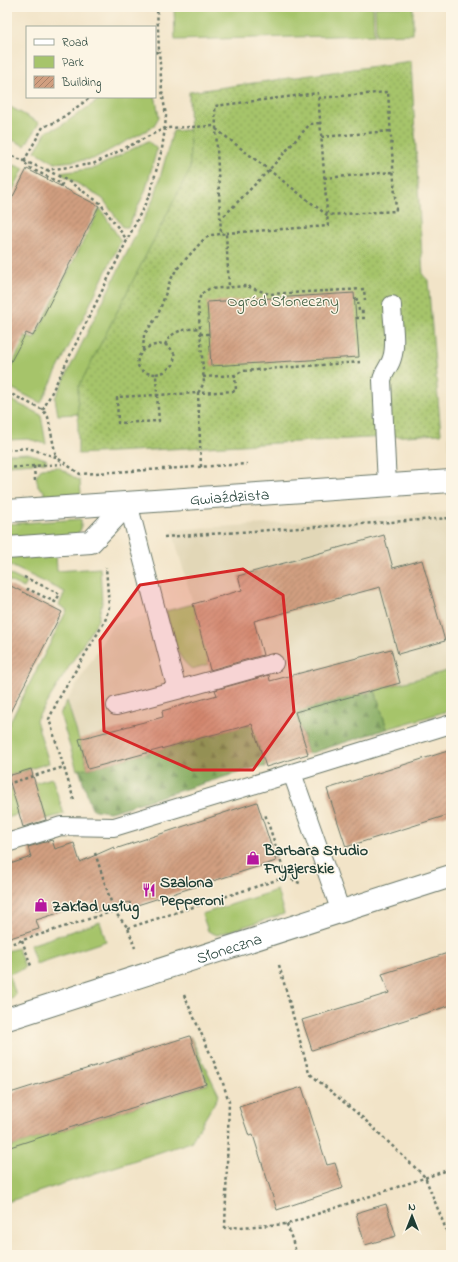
<svg xmlns="http://www.w3.org/2000/svg" width="458" height="1262" viewBox="0 0 458 1262" font-family="'Indie Flower',sans-serif">
<defs>
<pattern id="forest-firs" width="22" height="20" patternUnits="userSpaceOnUse"><rect width="22" height="20" fill="#84aa5f"/><path d="M5 1l3.5 6h-7zM16 11l3.5 6h-7z" fill="#6b8c4f"/></pattern>
<pattern id="garden-dots" width="8" height="8" patternUnits="userSpaceOnUse"><rect width="8" height="8" fill="#a6c46b"/><path d="M2 2h.1M6 6h.1" fill="none" stroke="#87a059" stroke-width="1.8" stroke-linecap="round"/></pattern>
<pattern id="building-hatch" width="6" height="6" patternUnits="userSpaceOnUse"><rect width="6" height="6" fill="#d19f80"/><path d="M-1 1l2-2M0 6l6-6M5 7l2-2" fill="none" stroke="#a9836a"/></pattern>
</defs>
<rect width="100%" height="100%" fill="#fcf5e5"/>
<filter id="ink" filterUnits="userSpaceOnUse"><feTurbulence type="fractalNoise" baseFrequency=".025" numOctaves="2"/><feDisplacementMap in="SourceGraphic" scale="8" xChannelSelector="R" yChannelSelector="G"/><feConvolveMatrix kernelMatrix="1 2 1 2 8 2 1 2 1" color-interpolation-filters="sRGB"/></filter>
<filter id="wash" filterUnits="userSpaceOnUse"><feTurbulence type="fractalNoise" baseFrequency=".012" numOctaves="4" result="noise"/><feDisplacementMap in="SourceGraphic" scale="16" xChannelSelector="R" yChannelSelector="G"/><feGaussianBlur stdDeviation="0.9" result="paint"/><feColorMatrix in="noise" values="0 0 0 0 0 0 0 0 0 0 0 0 0 0 0 0 0 1.4 0 .05"/><feComposite in="paint" operator="in"/></filter>
<g filter="url(#wash)">
<rect width="100%" height="100%" fill="#f2e4c8"/>
<path fill="#e2d7b7" d="M448 434H451V670L88 769 67 701 113 624 193 604 172 530 450 512Z"/>
<path fill="#a6c46b" stroke="#628050" d="M174 7H373L374 35 175 40Z
M375 7H413V34L376 35Z
M155 94 159 117 153 127 93 159 55 163 35 151 47 131 59 127 103 97H155Z
M7 105 39 123 25 146 13 140 7 147Z
M211 128 78 414 58 415 55 398 155 196 173 131Z
M148 141 157 149 145 192 128 227H123L103 199 60 173 95 168Z
M13 165 24 168 7 202V177Z
M100 208 121 241 41 403 7 386V375L26 336 34 339Z
M7 398 41 415 46 444 28 439 7 440Z
M28 453 46 459 47 462 7 465V454Z
M58 467 80 481 81 494 44 496V491L38 486 36 476 42 468Z
M81 519V529L76 536 7 540V524Z
M56 553 57 571 100 568 102 603 98 620 36 720 49 763 7 776V728L67 610 59 605 65 592 7 564V556Z
M7 573 27 583 24 588 7 580Z
M193 604 209 664 192 669C174 656 172 632 166 611Z
M451 670V710L387 729 375 690Z
M67 701 88 769 77 770 60 714Z
M52 778 64 814 46 819 42 807 7 818V791Z
M277 890 284 914 217 935 208 931 202 914Z
M100 922 106 941 36 964 30 945Z
M18 948 25 968 9 974 16 995 12 999 7 998V951Z
M190 1036 219 1095 191 1142 7 1202V1148L208 1084Z"/>
<path fill="url(#forest-firs)" stroke="#52744a" d="M375 690 387 729 308 754 300 727 257 740 266 767H257L110 812 95 810 91 807 79 769H88Z"/>
<path fill="url(#garden-dots)" stroke="#628050" d="M411 61 423 275 428 280 441 434 78 454V388L190 169 189 92Z"/>
<g id="blocks">
<path fill="url(#building-hatch)" d="M27 169 99 206 33 336 26 333 7 369V208Z
M354 293 359 357 211 366 207 302Z
M384 535 393 568 422 560 445 641 398 654 380 587 254 621 263 655 210 670 193 604 242 590 238 576Z
M7 584 62 612 7 718Z
M391 649 400 683 295 712 308 754 266 767 252 724 88 769 79 739 163 717 162 711 217 695 215 690 269 675 270 681Z
M451 750V814L346 847 327 789Z
M31 769 46 820 23 827 8 776Z
M257 802 276 861 131 907 130 902 94 912 91 903 36 920 39 929 7 939V865L31 857 28 847 52 840 55 849 74 843 80 862 114 847 115 849Z
M451 952V1005L312 1050 302 1020 389 993 382 974Z
M190 1036 206 1084 7 1148V1094Z
M302 1087 327 1165 335 1163 343 1188 277 1210 253 1135 249 1136 239 1107Z
M386 1204 396 1236 365 1245 356 1213Z"/>
</g>
</g>
<g filter="url(#ink)">
<use href="#blocks" fill-opacity="0" stroke="#697768" stroke-width="1"/>
<g fill="none" stroke-linecap="round" stroke-linejoin="round">
<g stroke="#697768" stroke-width="20">
<path id="lane" d="M387 485 382 380C384 371 390 366 392 358 397 344 392 319 392 305
M128 503 177 690 274 663
M116 706 177 690
M292 773 451 724
M7 843 61 826 114 827 292 773 341 912"/>
</g>
<g stroke="#697768" stroke-width="24">
<g id="street">
<path id="s1" d="M7 511 451 481"/>
<path d="M7 548 91 542 128 503"/>
<path id="s2" d="M7 1019 451 876"/>
</g>
</g>
<path stroke="#697768" stroke-width="2.5" stroke-dasharray="3 3" stroke-linecap="butt" d="M155 53 159 51 157 7
M216 129 327 215 396 211 388 92 318 98
M321 137 390 131
M7 154 46 170 93 164 165 128 166 116 162 91 159 51
M7 163 10 155
M47 170 68 181 100 203 127 240
M324 178 393 172
M60 186 62 184 28 167 24 161 43 127 56 122 91 97
M7 219 10 220
M220 220 269 170 310 124 320 123
M226 233 328 226 318 93 215 106 221 234 226 233 229 287
M355 300 358 299 359 312H365
M356 318H366
M200 334H209
M165 345C171 330 185 329 200 328
M143 350 144 335 158 315 170 281 176 270 204 239 211 235 221 234
M156 374 164 372 173 365 175 355 169 346C140 337 122 374 156 374L157 395 198 393 204 383 198 303 201 294 209 289 247 286 269 294 364 289 365 300
M203 377 235 375 242 371 360 362
M7 392 43 410 48 417 56 457
M157 395 159 421 118 423 117 397Z
M43 410 150 194 162 149 165 128 216 126
M7 450 28 448 56 457 80 474 247 464
M34 466 35 481
M201 467 198 393 236 391 235 375
M7 468 62 464
M164 537 451 518
M24 577 60 594 55 602 28 589 26 593
M7 784 64 767
M74 800 49 719 58 700 105 621 109 607 106 567
M95 853 114 911 128 928 135 948
M286 877 302 884
M128 928 286 877 265 814
M22 940 31 966
M7 945 114 911
M279 965 309 1073 364 1119 425 1177 451 1242
M184 995 222 1080 229 1102 225 1228 287 1224 451 1169
M287 1224 297 1255"/>
<use href="#lane" stroke="#fff" stroke-width="18"/>
<use href="#street" stroke="#fff" stroke-width="22"/>
</g>
</g>
<path fill="#d62828" fill-opacity="0.2" stroke="#d62828" stroke-width="3" stroke-linejoin="round" d="M243 569 283 595 294 712 253 770H192L104 731 100 640 140 585Z"/>
<defs>
<g id="shop-bare" transform="scale(1.08)"><path d="M-5-2.5h2.3a2.7 3.5 0 0 1 5.4 0H5L5.5 6h-11ZM-1.5-2.5h3a1.5 2.3 0 0 0-3 0Z" fill="#b5179e" stroke="#fcf5e5" stroke-width="2.5" paint-order="stroke"/></g>
<g id="restaurant-bare" transform="scale(1.08)"><path d="M-5-6h1v4h1v-4h1v4h1v-4h1v5L-1.5 .5V6h-2V.5L-5-1ZM5-6V6H3V1.5H1.5Q1.5-4 5-6Z" fill="#b5179e" stroke="#fcf5e5" stroke-width="2.5" paint-order="stroke"/></g>
</defs>
<g fill-rule="evenodd">
<use href="#shop-bare" x="253" y="858"/>
<use href="#restaurant-bare" x="149" y="890"/>
<use href="#shop-bare" x="41" y="905"/>
</g>
<g text-anchor="middle" stroke-width="3" stroke-linejoin="round" paint-order="stroke">
<g font-size="16" fill="#415f42" stroke="#fcf5e5">
<text x="283" y="306">Ogród Słoneczny</text>
</g>
<g font-size="16" fill="#1f3d34" stroke="#fcf5e5">
<text dy="6" stroke="none"><textPath href="#s1" startOffset="223">Gwiaździsta</textPath></text>
<text dy="6" stroke="none"><textPath href="#s2" startOffset="233">Słoneczna</textPath></text>
</g>
<g font-size="16" font-weight="bold" fill="#1f3d34" stroke="#fcf5e5" text-anchor="start">
<text x="264" y="855">Barbara Studio<tspan x="264" dy="18">Fryzjerskie</tspan></text>
<text x="160" y="887">Szalona<tspan x="160" dy="18">Pepperoni</tspan></text>
<text x="52" y="911">Zakład usług</text>
</g>
</g>
<rect width="458" height="1262" fill="none" stroke="#fcf5e5" stroke-width="24"/>
<rect x="26" y="26" width="130" height="72" fill="#fcf5e5" stroke="#a4ab9e"/>
<rect x="34" y="39" width="20" height="6" fill="#ffffff" stroke="#a4ab9e"/>
<text x="62" y="46" font-size="12" fill="#1f3d34">Road</text>
<rect x="34" y="56" width="20" height="12" fill="#a6c46b" stroke="#a4ab9e"/>
<text x="62" y="66" font-size="12" fill="#1f3d34">Park</text>
<rect x="34" y="76" width="20" height="12" fill="url(#building-hatch)" stroke="#a4ab9e"/>
<text x="62" y="86" font-size="12" fill="#1f3d34">Building</text>
<g transform="translate(412 1216)" stroke="#fcf5e5" stroke-width="3" paint-order="stroke">
<path d="M0-3L7 15L0 10L-7 15Z" fill="#1f3d34"/>
<text y="-6" font-size="11" font-weight="bold" text-anchor="middle" fill="#1f3d34">N</text>
</g>
</svg>
